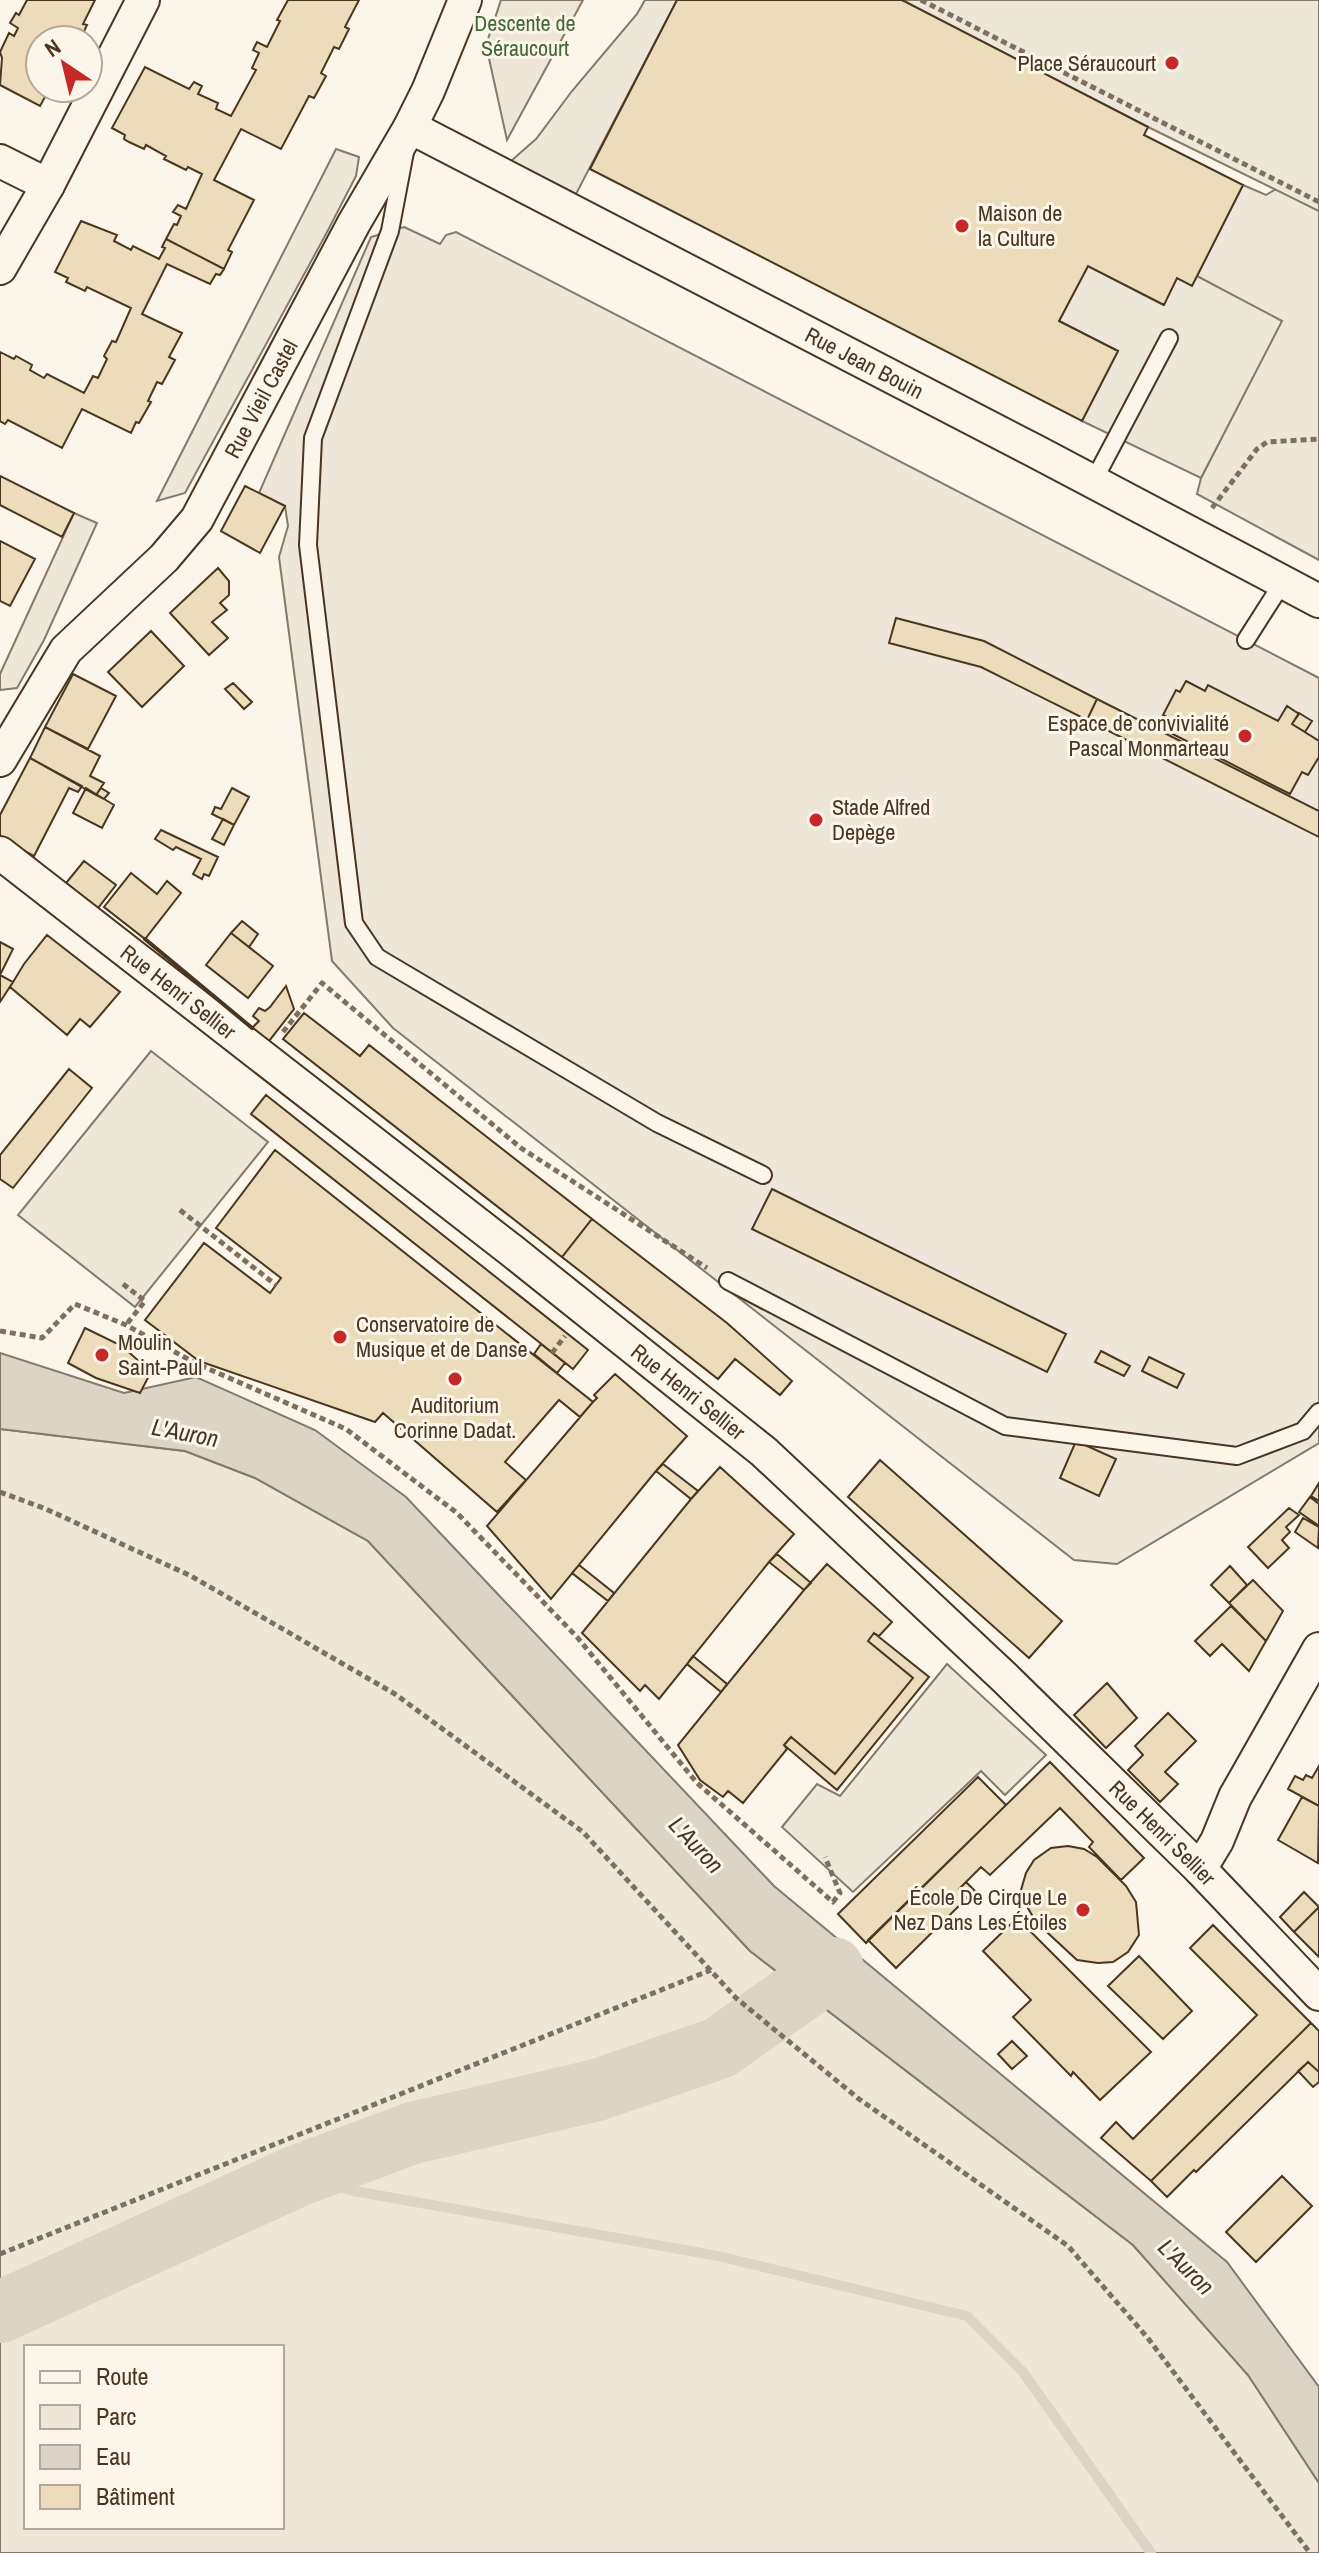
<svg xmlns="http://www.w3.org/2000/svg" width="1319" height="2553" viewBox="0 0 1319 2553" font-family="'Archivo Narrow',sans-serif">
<rect width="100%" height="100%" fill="#fbf6e9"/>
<path fill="#ede6d9" stroke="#887966" stroke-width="2" fill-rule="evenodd" d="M501 0H583L507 140 486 45Z
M1243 185 1266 195 1276 189 1319 211V560L1197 494 1201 478 1281 322 1197 276Z
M404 227 440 244 446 235 456 232 1319 678V1443L1117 1564 1074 1560 393 1028 332 961 279 557 288 526 285 506 259 493 371 237Z
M0 1429 185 1451 255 1478 368 1541 750 1951 1133 2245 1248 2375 1319 2483V2553H0ZM26 2347H282V2527H26Z"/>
<path fill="#ede7d9" stroke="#887966" stroke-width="2" d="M645 0H677L576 194 511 161 536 139 572 91 637 14Z
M902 0H1319V211L1148 127Z
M336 149 359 157 356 176 326 234 185 493 157 501Z
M1088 266 1163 305 1177 278 1192 285 1197 276 1282 321 1201 478 1082 421 1118 351 1059 321Z
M74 513 97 523 44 640 17 688 0 690V674Z
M151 1051 268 1142 135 1307 18 1215Z
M947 1664 1046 1755 1005 1795 981 1771 853 1892 782 1827 817 1784 840 1796Z"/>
<path fill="#dcd4c6" stroke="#887966" stroke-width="2" d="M0 1353 124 1393 196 1377 315 1430 406 1497 774 1886 1227 2262 1319 2387V2483L1248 2375 1133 2245 750 1951 368 1541 255 1478 185 1451 0 1429Z"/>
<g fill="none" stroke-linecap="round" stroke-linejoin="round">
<path stroke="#dcd4c6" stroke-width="10" d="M297 2176 354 2191 718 2256 967 2316 1023 2372 1151 2553"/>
<path stroke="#dcd4c6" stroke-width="62" d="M0 2312 297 2176 413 2133 597 2090 719 2048 833 1968"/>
</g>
<path fill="#ecdcbc" stroke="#4a3520" stroke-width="2" d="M27 0H95L83 24 87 25 80 40H40V88H50L40 106 0 85 2 58 0 52 9 33 14 36 18 28 10 23 16 13 19 15Z
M288 0H359L345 27 349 29 339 49 334 47 321 73 326 76 314 98 309 96 281 149 241 129 214 180 254 200 228 250 232 252 224 269 166 239 174 224 177 225 181 216 173 212 178 205 186 209 202 174 188 167 186 170 164 159 166 156 146 145 144 149 129 142 124 139 125 135 112 128 145 67 189 89 194 82 202 86 198 94 218 103 216 109 231 116 256 70 252 68 259 53 253 50 257 42 267 47 280 21 277 20Z
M677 0H902L1148 127 1144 135 1243 185 1192 286 1177 278 1164 305 1088 266 1059 321 1118 351 1082 421 590 169Z
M81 221 117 235 114 241 131 250 133 246 159 259 165 248 162 247 166 239 224 269 220 275 216 274 210 284 167 264 142 314 182 333 169 357 175 360 162 384 157 382 148 401 151 402 139 423 136 422 131 433 82 409 62 448 8 420 5 424 0 421V352L14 359 16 356 32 365 30 370 44 378 47 374 84 393 93 376 98 378 107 359 104 356 112 341 116 342 131 308 87 287 85 291 66 282 68 278 55 272Z
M0 476 74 513 62 537 0 505Z
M245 486 285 506 260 553 221 531Z
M0 541 35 559 10 606 0 601Z
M218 568 229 581V595L220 603 227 610 212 622 228 638 209 655 170 613Z
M896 618 984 641 1097 699 1087 720 981 667 889 643Z
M151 631 184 666 142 707 108 672Z
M73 674 116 696 88 749 45 727Z
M1186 681 1205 691 1208 685 1278 721 1287 706 1299 714 1292 724 1319 741V757L1308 775 1302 772 1290 794 1161 728 1167 717 1163 715 1176 690 1180 692Z
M233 683 252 702 244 709 225 689Z
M1097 699 1319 811V837L1087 720Z
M1299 713 1312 721 1305 732 1292 724Z
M45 727 100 756 90 776 104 783 96 795 30 758Z
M30 758 82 786 78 792 69 788 34 856 0 837V815Z
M86 788 114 805 102 828 73 813Z
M101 788 109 793 104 799 96 795Z
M232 788 249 797 234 825 212 814 215 807 221 809Z
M223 819 234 825 224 845 212 839Z
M161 830 218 857 209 876 204 874 202 879 193 874 201 859 176 847 173 850 155 839Z
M84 861 116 885 98 908 66 883Z
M131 873 157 894 167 881 181 893 145 939 104 907Z
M242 921 258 934 249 947 231 933Z
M231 933 273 966 248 998 206 965Z
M47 935 120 992 90 1027 80 1019 67 1035 10 987 24 964Z
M0 942 13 949 0 975Z
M0 975 13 982 0 1002Z
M286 986 294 1009 269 1041 252 1028 259 1021 253 1016 259 1008 265 1011 270 1007Z
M304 1013 360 1056 369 1045 592 1219 562 1257 283 1039Z
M69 1069 92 1088 13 1188 0 1179V1155Z
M266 1095 588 1350 573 1369 251 1114Z
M275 1150 593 1402 580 1417 559 1400 505 1462 526 1480 497 1512 383 1413 375 1422 199 1361 145 1320 204 1243 270 1293 281 1278 216 1228Z
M772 1189 1066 1334 1047 1372 752 1229Z
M592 1219 727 1323 792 1381 780 1395 735 1359 718 1379 562 1257Z
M85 1328 122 1346 151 1372 140 1393 96 1378 68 1363Z
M541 1344 565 1363 557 1373 534 1354Z
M1101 1351 1130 1366 1124 1376 1095 1362Z
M1149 1357 1184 1374 1177 1388 1142 1371Z
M615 1374 687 1436 656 1471 551 1599 487 1526 593 1402 597 1398 594 1395Z
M1076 1441 1116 1459 1099 1496 1060 1478Z
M880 1460 1062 1621 1029 1658 848 1497Z
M663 1464 698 1491 691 1499 656 1471Z
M720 1467 794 1534 769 1562 659 1699 645 1685 640 1691 582 1633 691 1499Z
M1319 1483V1501L1311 1496Z
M1310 1497 1319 1504V1526L1299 1512Z
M1289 1508 1299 1515 1286 1527 1290 1532 1282 1540 1289 1548 1268 1568 1248 1547Z
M1303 1518 1319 1527 1318 1548 1295 1532Z
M777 1554 811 1583 804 1590 769 1562Z
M827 1564 892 1622 879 1636 874 1633 868 1641 913 1678 835 1774 791 1737 784 1745 787 1749 743 1803 728 1791 723 1797 700 1780 678 1745 804 1590Z
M579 1565 614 1593 608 1601 572 1573Z
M1230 1566 1247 1585 1229 1603 1211 1585Z
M1253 1580 1283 1611 1266 1641 1229 1603Z
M1231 1606 1266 1641 1249 1671 1222 1644 1210 1656 1195 1641Z
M874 1633 929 1677 837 1790 784 1745 791 1737 835 1774 913 1678 868 1641Z
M693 1656 727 1684 721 1692 687 1664Z
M1107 1683 1137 1718 1106 1748 1074 1715Z
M1168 1713 1196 1741 1165 1772 1178 1784 1160 1802 1128 1770 1143 1755 1135 1746Z
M1050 1762 1144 1858 1121 1880 1089 1847 1093 1842 1060 1808 990 1875 981 1867 959 1889 967 1898 896 1968 868 1940Z
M1319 1766V1806L1288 1789 1295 1776 1303 1780 1306 1775 1312 1778Z
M978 1777 1006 1805 866 1943 838 1914Z
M1302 1797 1319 1806 1318 1863 1278 1840Z
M1068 1846 1084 1849 1097 1857 1126 1886 1136 1902 1139 1935 1128 1952 1113 1962 1098 1963 1077 1960 1036 1922 1025 1903 1021 1890 1026 1873 1034 1860 1051 1848Z
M966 1882 975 1891 967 1898 959 1889Z
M1304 1892 1319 1907 1294 1932 1280 1917Z
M1319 1907V1957L1294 1932Z
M1017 1918 1151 2052 1100 2100 1073 2072 1071 2076 1013 2017 1031 2000 983 1951Z
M1213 1925 1311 2023 1151 2181 1101 2138 1116 2122 1133 2139 1257 2015 1190 1948Z
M1139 1956 1192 2011 1163 2039 1108 1986Z
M1311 2023 1319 2031V2072L1308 2062 1196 2172 1194 2170 1167 2197 1151 2181Z
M1012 2041 1027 2056 1012 2069 998 2054Z
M1308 2062 1319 2072V2082L1313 2087 1298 2071Z
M1282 2176 1312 2206 1256 2262 1226 2232Z"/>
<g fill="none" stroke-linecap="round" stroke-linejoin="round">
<g stroke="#4a3520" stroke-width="20">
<path id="lane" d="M405 152 390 231 313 438 308 545 354 923 377 957 657 1123 763 1175
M1093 482 1169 338
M1246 640 1283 582
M728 1281 1005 1426 1237 1456 1303 1431 1319 1412"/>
</g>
<g stroke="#4a3520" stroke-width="36">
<g id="street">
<path id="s1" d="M410 127 1035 451 1319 601"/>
<path d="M0 161 48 185"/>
<path d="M0 268 48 185 143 0"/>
<path id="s2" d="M0 760 66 650 164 558 197 519 354 223 410 127 428 91 465 0"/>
<path id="s3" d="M0 853 511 1250 764 1452 1005 1678 1200 1869 1319 1994"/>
<path d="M1200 1869 1217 1841 1235 1797 1319 1649"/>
</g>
</g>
<path stroke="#7f6f5c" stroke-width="5" stroke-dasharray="6 4" stroke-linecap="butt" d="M921 0 1319 202
M1212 508 1257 449 1267 442 1319 439
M283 1032 322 983 521 1148 707 1268
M180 1210 276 1285
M123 1284 145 1301 126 1325
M0 1331 42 1338 75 1304 126 1325 195 1363 346 1429 457 1513 577 1637 697 1783 833 1902 840 1893 825 1857
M552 1353 565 1336
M0 1492 46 1509 191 1576 395 1694 583 1832 736 1998 859 2099 1068 2246 1147 2337 1310 2553
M0 2254 711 1970"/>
<use href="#lane" stroke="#fbf6e9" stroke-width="16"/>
<use href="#street" stroke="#fbf6e9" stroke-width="32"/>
<path stroke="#4a3520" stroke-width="4" d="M145 939 252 1028"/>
</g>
<g fill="#c62828" stroke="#fbf6e9" stroke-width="3">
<circle cx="1172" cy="63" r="8"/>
<circle cx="962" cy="226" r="8"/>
<circle cx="1245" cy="736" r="8"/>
<circle cx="816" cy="820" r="8"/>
<circle cx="340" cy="1337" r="8"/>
<circle cx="102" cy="1355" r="8"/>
<circle cx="455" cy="1379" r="8"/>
<circle cx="1083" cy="1910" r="8"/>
</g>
<g text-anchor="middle" stroke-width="6" stroke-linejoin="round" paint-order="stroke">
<g font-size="22" fill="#436837" stroke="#fbf6e9">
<text x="525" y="31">Descente de<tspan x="525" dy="25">Séraucourt</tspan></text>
</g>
<g font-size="22" fill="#4a3520" stroke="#fbf6e9" text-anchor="start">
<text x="1156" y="71" text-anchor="end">Place Séraucourt</text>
<text x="978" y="221">Maison de<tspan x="978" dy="25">la Culture</tspan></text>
<text x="1229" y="731" text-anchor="end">Espace de convivialité<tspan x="1229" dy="25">Pascal Monmarteau</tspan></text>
<text x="832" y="815">Stade Alfred<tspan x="832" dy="25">Depège</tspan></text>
<text x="356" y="1332">Conservatoire de<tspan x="356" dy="25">Musique et de Danse</tspan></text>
<text x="118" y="1350">Moulin<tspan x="118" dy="25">Saint-Paul</tspan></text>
<text x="455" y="1413" text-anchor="middle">Auditorium<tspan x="455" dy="25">Corinne Dadat.</tspan></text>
<text x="1067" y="1905" text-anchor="end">École De Cirque Le<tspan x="1067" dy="25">Nez Dans Les Étoiles</tspan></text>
</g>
<g font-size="22" fill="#4a3520" stroke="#fbf6e9">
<text dy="8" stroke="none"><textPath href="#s1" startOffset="512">Rue Jean Bouin</textPath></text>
<text dy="8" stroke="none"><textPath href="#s2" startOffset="450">Rue Vieil Castel</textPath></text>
<text dy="8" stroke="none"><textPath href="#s3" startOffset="226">Rue Henri Sellier</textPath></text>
<text dy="8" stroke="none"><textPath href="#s3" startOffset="874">Rue Henri Sellier</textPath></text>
<text dy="8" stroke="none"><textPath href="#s3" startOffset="1522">Rue Henri Sellier</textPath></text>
</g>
<g font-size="24" font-style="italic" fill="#4a3520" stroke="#fbf6e9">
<text transform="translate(185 1433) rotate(11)" y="8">L'Auron</text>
<text transform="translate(696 1845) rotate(47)" y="8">L'Auron</text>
<text transform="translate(1186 2267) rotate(45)" y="8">L'Auron</text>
</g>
</g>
<rect x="24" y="2345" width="260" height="184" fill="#fbf6e9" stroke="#b4a999" stroke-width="2"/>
<rect x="40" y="2371" width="40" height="12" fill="#fbf6e9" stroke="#b4a999" stroke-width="2"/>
<text x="96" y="2385" font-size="24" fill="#4a3520">Route</text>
<rect x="40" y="2405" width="40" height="24" fill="#ede6d9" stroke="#b4a999" stroke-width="2"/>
<text x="96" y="2425" font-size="24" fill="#4a3520">Parc</text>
<rect x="40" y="2445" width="40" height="24" fill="#dcd4c6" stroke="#b4a999" stroke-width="2"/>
<text x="96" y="2465" font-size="24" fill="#4a3520">Eau</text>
<rect x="40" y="2485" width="40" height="24" fill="#ecdcbc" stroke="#b4a999" stroke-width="2"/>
<text x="96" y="2505" font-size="24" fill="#4a3520">Bâtiment</text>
<g transform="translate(64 64) rotate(325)"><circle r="38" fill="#fbf6e9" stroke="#b4a999" stroke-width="2"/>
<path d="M0-6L14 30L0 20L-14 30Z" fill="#c62828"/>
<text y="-12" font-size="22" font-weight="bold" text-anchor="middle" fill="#4a3520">N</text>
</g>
</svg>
